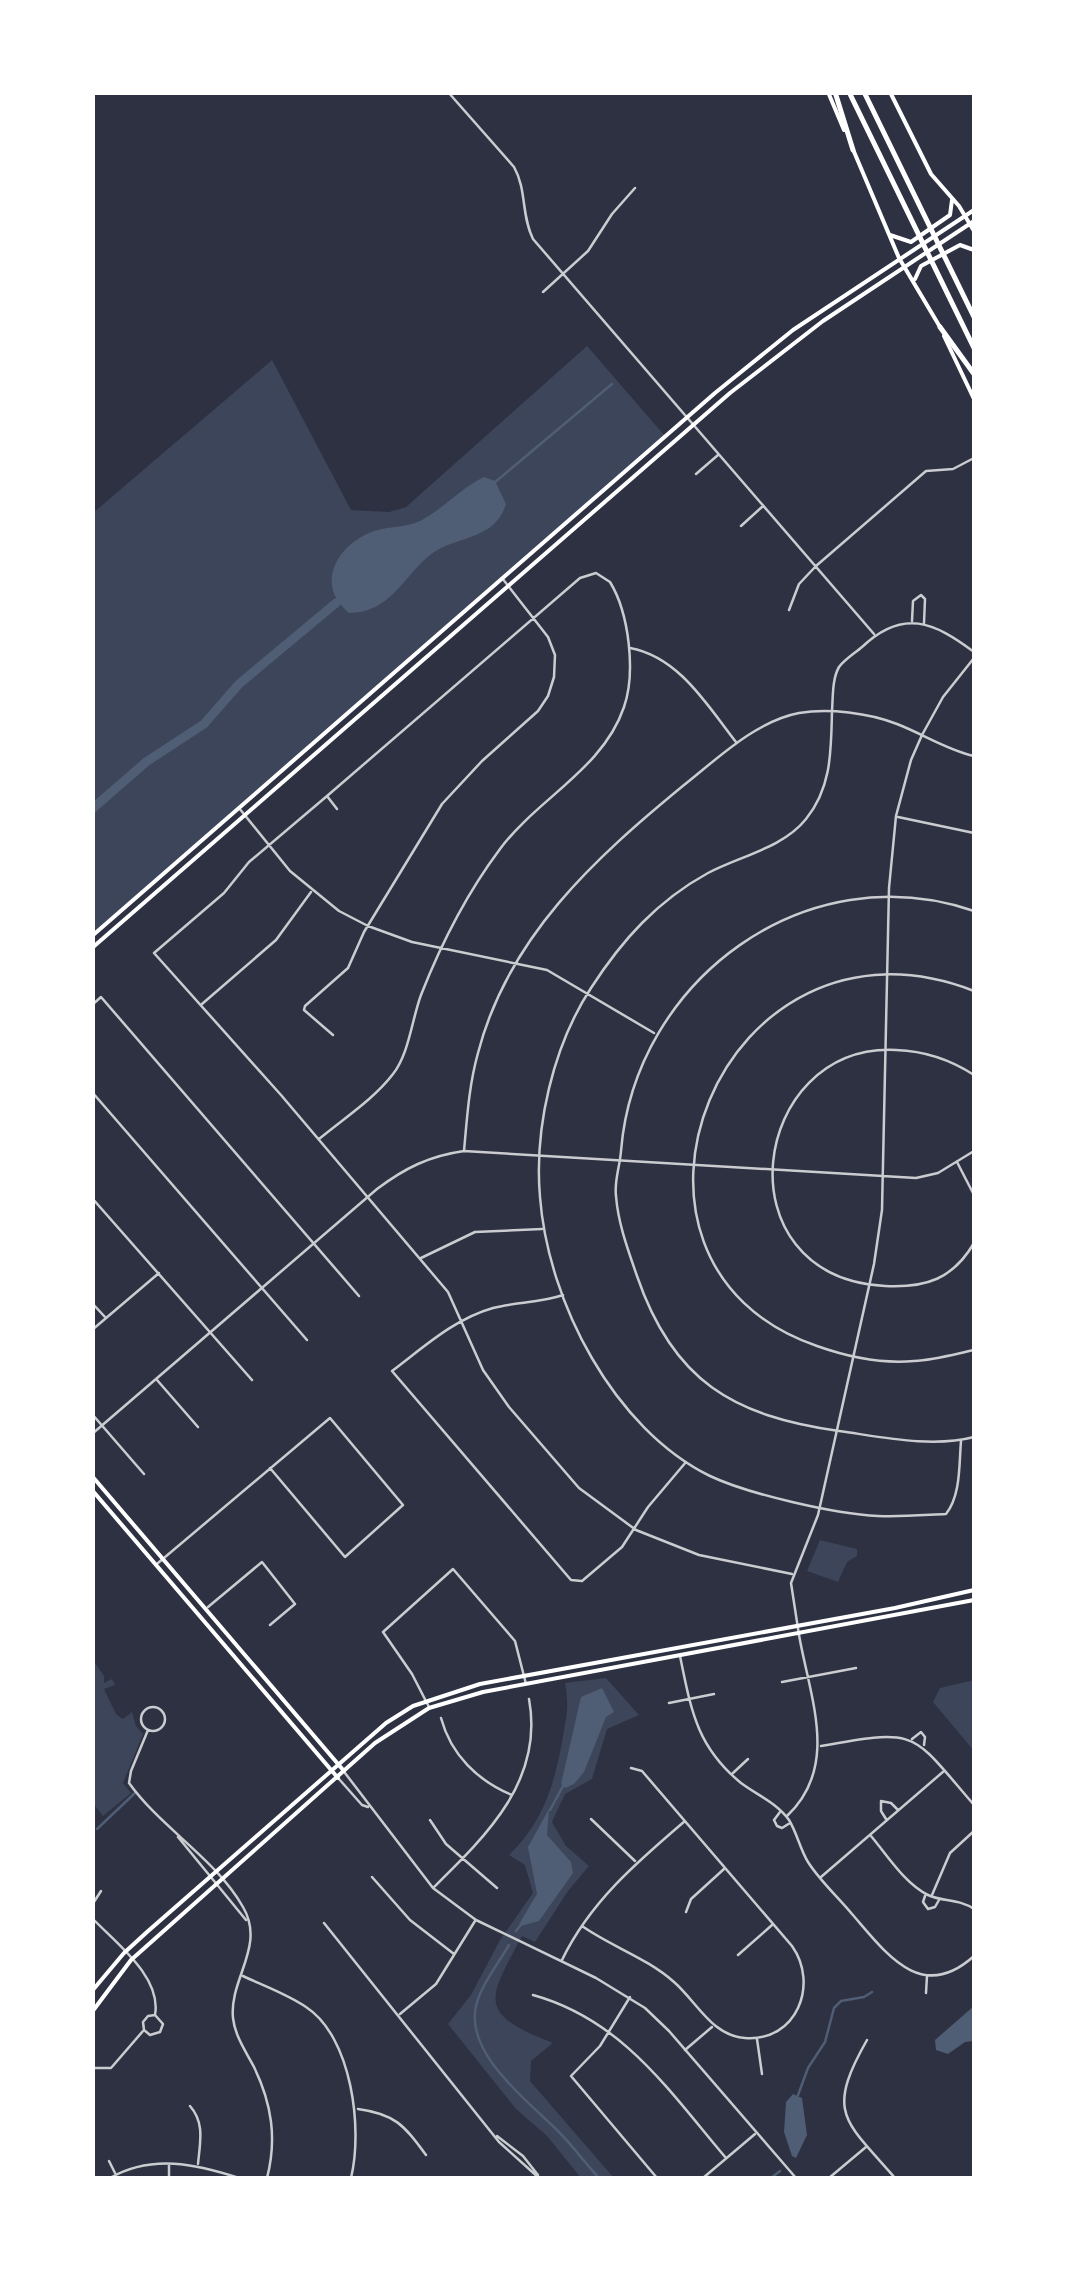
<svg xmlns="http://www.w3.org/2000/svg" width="1067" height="2271" viewBox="0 0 1067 2271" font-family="'Golos Text',sans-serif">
<rect width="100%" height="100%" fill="#2d3142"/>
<path fill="#3c4559" d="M587 346 665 436 93 935V513L272 360 351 510 389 512 406 507Z
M820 1540 857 1549V1556L847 1562 838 1582 807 1571Z
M93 1660 104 1676V1683L112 1679 115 1685 104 1689 116 1714 123 1719 132 1712 136 1726 143 1734 123 1783 131 1793 103 1816 93 1803Z
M606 1678 639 1715 607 1729 592 1779 565 1794 552 1822 566 1846 589 1866 568 1891 535 1942 522 1936C488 2000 476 2013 553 2043L531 2061 530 2081 614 2178H581L547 2136 516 2109 448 2024 471 1995 500 1940 533 1893 525 1865 509 1855C544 1821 555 1783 563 1736 567 1713 569 1708 565 1683Z
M974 1680V1751L933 1702 940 1688Z"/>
<path fill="#4f5d75" d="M484 477 495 481 506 504C495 541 456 535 430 555 403 577 390 613 349 613 314 585 337 544 374 531 389 526 405 528 420 521 443 509 461 488 484 477Z
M602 1688 614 1712 606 1717 584 1772 574 1784 565 1788 561 1784 581 1697Z
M549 1809 547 1835 571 1862 573 1873 539 1921 521 1926 519 1924 537 1894 528 1847Z
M974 2006V2041L965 2042 948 2054 936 2050 935 2040Z
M793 2094 802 2098 807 2135 796 2158 792 2156 784 2132 786 2102Z"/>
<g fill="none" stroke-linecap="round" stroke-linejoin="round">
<path stroke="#4f5d75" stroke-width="2.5" d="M494 483 612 384
M550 1810 563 1786
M97 1829 135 1793
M516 1931 520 1926
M509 1945C498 1964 481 1985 476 2006 465 2054 528 2101 558 2131 573 2146 585 2163 599 2178
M798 2095 808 2068 825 2042 834 2008 841 2001 864 1997 872 1992
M771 2178 780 2171"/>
<path stroke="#4f5d75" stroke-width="9" d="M92 809 146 762 204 724 239 684 336 603"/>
<path stroke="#caccd0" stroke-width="2.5" d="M448 92 514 167C527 190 521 215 533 239L874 634
M543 292 588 251 612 214 635 188
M696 474 718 455
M741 526 763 506
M789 610 799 584 816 566 926 471 953 469 974 458
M912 621 913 601 921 595 925 599 924 623
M630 648C679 657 707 705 736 742
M239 808 290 871 339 911 368 926 412 942 547 970 654 1033
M337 809 327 796 249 862 224 893 154 953 281 1095 448 1292 483 1370 509 1407 579 1488 636 1530 699 1555 792 1574
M898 817 974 833
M974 911C806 853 635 980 621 1151 620 1166 614 1181 616 1196 618 1223 628 1250 637 1276 673 1381 733 1416 839 1431 882 1437 932 1448 974 1437
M974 991C720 892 575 1263 817 1346 848 1357 881 1364 914 1361 934 1360 955 1354 974 1350
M202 1004 276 940 311 892
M92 1005 101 997 359 1296
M333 1035 304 1010 305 1006 348 968 364 932 442 804 482 761 538 711 548 696 554 677 555 655 548 637 502 578
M974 1075C951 1060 924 1051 896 1050 750 1043 718 1277 885 1286 926 1288 953 1279 974 1243
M92 1092 307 1340
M319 1139C343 1119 374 1099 393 1074 409 1054 412 1019 421 995 441 944 467 893 500 849 538 798 603 769 624 707 636 672 629 613 610 582L596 573 580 578 327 796
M464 1151C467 1118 469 1085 478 1053 508 937 595 858 684 785 717 759 756 721 799 713 829 708 869 713 897 724 923 734 947 750 974 756
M957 1162 974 1195
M92 1198 252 1380
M421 1258 475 1232 542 1229
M563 1295C540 1303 516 1302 493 1308 454 1319 424 1347 392 1371L571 1580 582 1581 622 1547 648 1507 686 1462
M92 1303 105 1317
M92 1330 159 1273
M157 1380 198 1427
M92 1414 144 1474
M961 1441C959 1464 961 1495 946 1514 924 1515 901 1517 878 1516 835 1514 748 1494 710 1476 614 1429 548 1302 540 1197 534 1128 553 1046 591 988 622 940 657 901 708 873 740 856 783 848 806 819 832 787 831 750 832 711 833 698 832 679 839 667 844 660 855 653 862 647 903 608 934 622 974 652
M158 1563 330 1418 403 1505 345 1557 270 1468
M208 1607 262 1562 295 1604 270 1625
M680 1656C691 1709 696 1746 741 1783 757 1795 777 1803 789 1820 797 1833 800 1849 808 1862 820 1881 838 1897 852 1914 886 1953 921 2004 974 1956
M782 1682 856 1668
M669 1703 714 1694
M429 1707 412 1674 383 1632 453 1569 515 1641 526 1684
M141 1719a12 12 0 1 1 24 0a12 12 0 1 1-24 0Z
M441 1718C451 1755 478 1781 512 1795
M148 1730 131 1771 129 1783C162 1829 215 1858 243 1907 266 1946 229 1979 233 2018 235 2036 246 2052 254 2067 272 2104 277 2139 267 2178
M912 1739 921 1732 925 1737 924 1745
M821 1746C920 1728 911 1732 974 1805
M733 1773 748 1759
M780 1812 774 1820 777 1826 782 1828 790 1823
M787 1816C840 1766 810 1698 799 1635
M591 1819 635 1861
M886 1819 881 1811V1801L891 1803 898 1810
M430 1820 446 1844 497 1888
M871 1836C887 1855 905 1884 928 1895 943 1902 960 1899 974 1909
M178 1837 246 1920
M372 1877 410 1920 454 1954
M821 1877 944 1771
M434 1887C487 1835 544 1780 529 1699
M932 1895 950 1853 974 1831
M925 1896 923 1902 928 1909 935 1907 939 1900
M92 1905 101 1891
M686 1912 691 1899 724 1869
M92 1918C116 1943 162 1977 155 2015L163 2024 160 2032 150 2035 144 2030 143 2022 148 2016 155 2015
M324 1923 499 2142 539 2178
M582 1926C612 1947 647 1958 674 1982 697 2002 712 2036 745 2038 797 2042 819 1984 792 1946L642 1771 631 1768
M738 1955 772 1925
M562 1960C590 1902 637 1862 685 1821
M243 1976C264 1986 287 1994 306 2007 352 2037 363 2129 351 2178
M926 1993 927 1976
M533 1995C623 2020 669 2091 726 2158
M630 1997 600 2046 571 2076 657 2178
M400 2014 436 1984 475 1921
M757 2039 762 2074
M867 2040C825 2114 845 2120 895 2178
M685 2050 712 2027
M92 2068H111L143 2031
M190 2106C205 2123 200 2142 198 2164
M358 2109C395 2114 404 2125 426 2155
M497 2136 523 2156 538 2175
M109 2161 115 2173
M169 2164V2178
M110 2178C152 2154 196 2164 239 2178
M703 2178 755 2134
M829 2178 866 2147"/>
<path stroke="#caccd0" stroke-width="2.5" d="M92 1434 377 1189C405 1168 429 1156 464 1151L916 1178 938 1173 974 1151
M799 1635 791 1583 818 1515 874 1264 882 1210 889 888 896 816 911 760 922 735 943 697 974 658
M345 1773 433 1888 476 1920 596 1978 645 2008 669 2031 796 2178
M339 1779 362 1805 368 1807"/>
<path stroke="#fff" stroke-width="4" d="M828 92 844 130
M890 92 931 174 959 206 974 231
M852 147 899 258 940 327
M890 235 911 242 950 215 952 200
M915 279 921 266 960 245 974 250
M944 336 974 399
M92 936 715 393 793 330 974 210
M92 948 730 393 823 321 974 221
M92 1476 344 1771
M92 1490 338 1778
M92 1991 124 1953 147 1932 386 1723 413 1706 480 1684 895 1608 974 1590
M92 2012 131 1960 375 1743 429 1708 483 1692 974 1600"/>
<path stroke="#fff" stroke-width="5" d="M835 92 853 150
M849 92 974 348
M864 92 974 317
M940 327 974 374"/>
</g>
<rect width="1067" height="2271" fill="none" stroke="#ffffff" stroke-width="190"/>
</svg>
